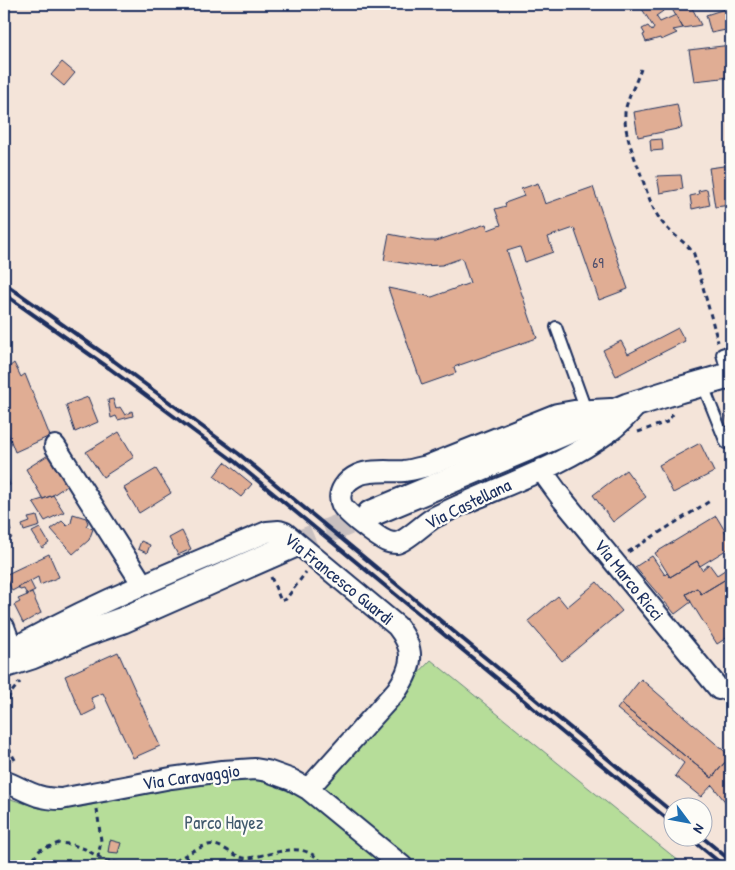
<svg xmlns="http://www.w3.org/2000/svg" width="735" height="870" viewBox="0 0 735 870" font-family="'Patrick Hand',sans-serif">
<rect width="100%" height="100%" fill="#f4e4d9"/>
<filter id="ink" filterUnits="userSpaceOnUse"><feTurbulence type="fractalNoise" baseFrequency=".02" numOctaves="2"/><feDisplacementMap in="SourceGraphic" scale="10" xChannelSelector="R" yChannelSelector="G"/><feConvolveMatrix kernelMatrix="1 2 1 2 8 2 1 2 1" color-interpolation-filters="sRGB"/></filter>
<g filter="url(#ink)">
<path fill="#b6dd99" stroke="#68867c" d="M431 660 685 866H417L316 780Z
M226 778 256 779 279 785 303 798 384 866H4V797L43 809 81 807Z"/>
<path fill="#e0ad94" stroke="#1b2f5e" d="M639 4H667L669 7 656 16 660 22 676 15 683 28 673 30 677 33 661 40 660 38 646 42 643 35 645 34 642 29 648 26 652 31 654 28Z
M669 4H690L701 25 683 28Z
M731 7V29L711 33 706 15Z
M731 45V77L694 81 689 50Z
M62 62 75 73 64 86 51 75Z
M677 104 682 128 638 137 634 112Z
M662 139 663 150 651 151 650 140Z
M731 165V205L715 207 709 168Z
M681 175 683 189 660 193 657 176Z
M538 183 545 204 593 187 628 289 599 300 574 228 548 237 553 252 525 262 520 247 507 251 537 338 454 367 456 373 422 385 388 288 432 297 470 283 462 258 442 265 421 266 384 260 389 234 425 241H436L486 224 488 230 501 225 495 209 506 206 505 203 524 196 521 189Z
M707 189 710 205 692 209 690 196 699 194 698 191Z
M678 328 685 341 616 376 603 350 621 341 628 354Z
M4 354 9 367 14 363 21 377 25 374 50 436 15 452 4 423Z
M88 397 98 422 75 432 66 405Z
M113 399 116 409 120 407 125 415 132 411 133 416 118 420 116 416 111 418 108 400Z
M731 414V431L727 416Z
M119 432 134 457 103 477 86 452Z
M700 443 714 472 673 493 659 465Z
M53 452 72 482 53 495 43 499 26 469Z
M225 462 252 484 241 497 214 476Z
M4 468 10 485 4 488Z
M156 469 171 493 139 513 124 488Z
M626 470 646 497 613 522 593 495Z
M53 495 64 512 45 521 33 502 43 499Z
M4 512 11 531 4 534Z
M73 514 86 518 88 523 86 526 93 529 89 540 73 554 51 529 62 521 67 526 71 523Z
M37 516 40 526 24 531 22 525 30 522 28 518Z
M716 516 731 541V547L700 566 697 561 670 577 655 553Z
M40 528 49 543 42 548 32 532Z
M182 531 191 549 178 555 169 538Z
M10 535 12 538 4 542 5 546H4V538Z
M141 541 150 545 147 553 138 549Z
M49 554 59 577 40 585 38 577 12 591 5 575Z
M652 556 665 575 667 573 670 577 697 561 702 570 709 564 717 575 731 566V576L701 594 697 588 686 594 691 602 675 614 635 567Z
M731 576V635L717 644 686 594 697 588 701 594Z
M30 581 35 591 27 595 24 589 20 590 18 587Z
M597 582 622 611 562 661 528 621 558 596 567 607Z
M32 593 41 613 23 623 14 605 20 602 18 599Z
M118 652 160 746 133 758 103 693 91 698 96 709 82 716 65 676Z
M641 679 730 756 712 778 621 704Z
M621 704 712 778 730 756H731V809L712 785 701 797 675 776 684 763 617 709Z
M110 840 121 843 118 853 108 852Z"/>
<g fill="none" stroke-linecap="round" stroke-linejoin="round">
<path stroke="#c9c0c0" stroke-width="25" stroke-dasharray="25 12" stroke-linecap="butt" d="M291 546 370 514"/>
<g stroke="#1b2f5e" stroke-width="14">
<path id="service" d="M556 327 586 410
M728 376 722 354 731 351
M702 383 726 443"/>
</g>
<g stroke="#1b2f5e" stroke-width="24">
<path id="minor" d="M611 409 574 411 557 414 427 466C419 468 412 470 404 471 391 472 371 469 358 475 347 480 336 492 342 505 346 513 377 537 386 541 390 543 393 543 397 543 408 540 424 523 435 517 493 488 557 470 610 431 620 424 629 414 637 405
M55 446 143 585
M542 469 547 478 563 500 719 689
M4 627 12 649
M4 654C87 605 178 570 267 532L279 531 285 533 397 626C416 650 413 666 397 690L308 789
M4 781C26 790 35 799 61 799L171 778 222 771 240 770 255 769 267 771 292 780 308 789 402 866"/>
</g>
<g stroke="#1b2f5e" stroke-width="29">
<path id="tertiary" d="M370 514 628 406 679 390 728 376 731 377
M4 665 32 656 86 633 123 620 291 546"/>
</g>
<path stroke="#1b2f5e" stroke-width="3" stroke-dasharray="5 4" stroke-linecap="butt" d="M641 69C637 81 626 101 625 113 624 133 633 153 640 172 647 191 652 212 666 227 675 237 687 243 694 254L718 342
M638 432 667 422 673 414
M628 552 710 501
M271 577 281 601 286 599 306 572
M15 760 7 745 6 720V705L10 694 20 682
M97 809 101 841 98 857
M185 855 192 866
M28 866 40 850 59 843 70 844 85 849 104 860 133 866
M168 866C181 858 193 849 208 845 220 842 232 856 244 858 248 859 254 857 259 856 286 851 305 841 325 866"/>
<use href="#service" stroke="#fdfcf7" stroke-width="10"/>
<use href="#minor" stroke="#fdfcf7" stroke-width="20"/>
<use href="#tertiary" stroke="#fdfcf7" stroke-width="25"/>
<path stroke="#1b2f5e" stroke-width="4" d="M4 283 114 361 239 454 672 812
M4 294 109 368 234 461 672 823
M702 837 731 861
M690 838 724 866"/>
</g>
</g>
<g text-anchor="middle" stroke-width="4.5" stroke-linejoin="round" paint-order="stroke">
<g font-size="15" fill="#4c4e6c">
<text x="598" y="268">69</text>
</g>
<g font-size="18" fill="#1b2f5e" stroke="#fdfcf7">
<text transform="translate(468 504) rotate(-26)" y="6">Via Castellana</text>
<text transform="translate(339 579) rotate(39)" y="6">Via Francesco Guardi</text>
<text transform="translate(629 580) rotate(51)" y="6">Via Marco Ricci</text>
<text transform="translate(191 777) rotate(-8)" y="6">Via Caravaggio</text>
</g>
<g font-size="18" fill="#425a6d" stroke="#fdfcf7">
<text x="224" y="829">Parco Hayez</text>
</g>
</g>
<rect width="735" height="870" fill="none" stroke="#fdfcf7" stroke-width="20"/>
<rect x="10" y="10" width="715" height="850" fill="none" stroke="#1b2f5e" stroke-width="2" filter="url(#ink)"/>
<g transform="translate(688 822) rotate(122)"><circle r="24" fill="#fdfcf7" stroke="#a3aaba"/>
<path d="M0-4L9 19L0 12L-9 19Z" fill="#1f6fb2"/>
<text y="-8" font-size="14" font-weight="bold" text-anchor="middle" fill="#1b2f5e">N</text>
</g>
</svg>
